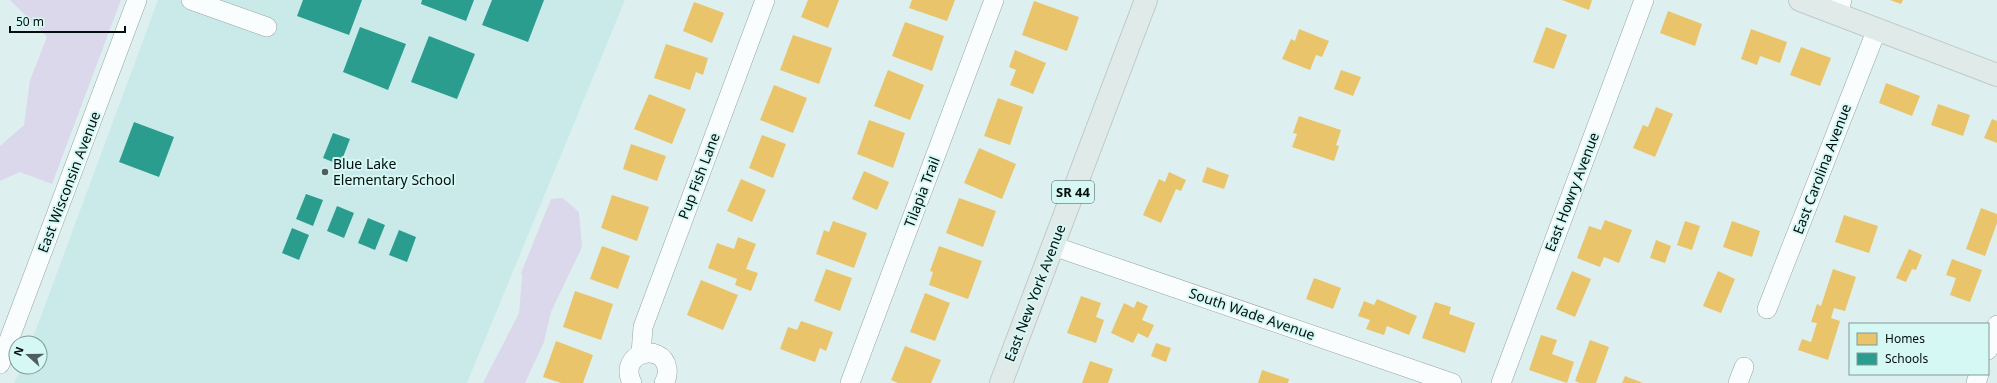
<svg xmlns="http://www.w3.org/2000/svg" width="1997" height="383" viewBox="0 0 1997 383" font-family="'Noto Sans',sans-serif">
<rect width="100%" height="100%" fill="#ddf0ef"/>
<path fill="#caeae9" d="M158 0H625L467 383H14L22 367H40V343H31Z"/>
<path fill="#dcd8eb" d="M10 0H121L52 184 20 172 0 181V146L24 125 30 80 47 37Z
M563 198 579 212 582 247 551 312 544 342 525 383H483L519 313 522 276 521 273 551 199Z"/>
<path fill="#e9c46a" d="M808 0H839L828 28 801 17Z
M912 0H955L947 21 909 8Z
M1562 0H1592L1589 10Z
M1890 0H1903L1901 4Z
M1034 1 1079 17 1067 51 1022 35Z
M694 2 724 13 712 43 683 31Z
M1668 11 1702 24 1695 46 1660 33Z
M905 22 944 36 932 71 892 56Z
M1546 27 1567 35 1554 69 1533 62Z
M1299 29 1329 41 1322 57 1316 55 1310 70 1282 59 1291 39 1295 41Z
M1751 29 1787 42 1780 63 1760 56 1757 65 1741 59Z
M793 35 832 48 819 84 780 70Z
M666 44 708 58 703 75 696 72 690 90 654 78Z
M1801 47 1831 58 1820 86 1790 75Z
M1015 50 1046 63 1033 94 1010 85 1016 70 1009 67Z
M888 70 924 85 910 120 874 106Z
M1341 70 1361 77 1353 96 1334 89Z
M1886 83 1920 96 1912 116 1879 103Z
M774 85 807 98 793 133 760 120Z
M649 94 686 109 672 144 634 129Z
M998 98 1023 107 1010 145 984 136Z
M1938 104 1970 115 1963 136 1931 125Z
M1656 107 1673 114 1655 157 1633 148 1643 125 1648 127Z
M1299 116 1341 130 1336 145 1339 146 1334 161 1292 147 1297 134 1293 133Z
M1992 119 1997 121V143L1984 138Z
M869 120 905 133 893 168 857 154Z
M762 135 786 144 773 178 749 168Z
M631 144 666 156 657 181 623 169Z
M979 148 1016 164 1002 199 964 183Z
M1207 167 1229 175 1224 189 1202 182Z
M864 171 889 182 877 210 852 199Z
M1169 172 1186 180 1181 191 1176 189 1161 223 1143 215 1159 179 1165 182Z
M741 179 766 190 752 222 727 211Z
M612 195 649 207 637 241 601 228Z
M959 198 996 211 983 247 946 233Z
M1981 208 1997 214V223L1985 256 1966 249Z
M1844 215 1878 226 1869 253 1835 242Z
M1605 220 1632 230 1619 263 1604 257 1600 267 1577 258 1589 226 1601 230Z
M833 221 867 233 854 268 816 254 824 230 829 232Z
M1685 221 1700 226 1692 250 1677 245Z
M1732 221 1760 231 1752 257 1723 247Z
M738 237 756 244 746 269 758 273 751 291 735 285 737 279 708 268 717 243 734 249Z
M1656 240 1671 246 1665 263 1650 258Z
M602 246 630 256 618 289 590 279Z
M939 246 982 261 968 299 929 285 933 272 930 271Z
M1909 249 1922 255 1916 270 1912 269 1906 282 1896 278Z
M1952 259 1982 270 1970 302 1950 295 1956 278 1946 275Z
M826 269 852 278 840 311 814 301Z
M1833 269 1856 277 1845 311 1834 308 1831 318 1840 321 1828 360 1798 350 1802 339 1811 342 1817 323 1811 322 1817 304 1821 306Z
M1572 271 1591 279 1575 317 1556 309Z
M1718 271 1735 279 1721 313 1703 306Z
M1314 278 1341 288 1333 309 1306 299Z
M701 280 738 295 723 330 687 315Z
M575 291 613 304 601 340 563 327Z
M925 293 950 303 935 341 910 332Z
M1081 296 1101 303 1096 317 1104 320 1096 343 1067 333Z
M1377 299 1417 316 1409 335 1387 326 1384 335 1366 329 1370 320 1358 316 1364 301 1374 305Z
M1137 301 1148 306 1142 320 1154 325 1148 338 1138 333 1133 343 1111 333 1124 303 1134 308Z
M1435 302 1451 307 1449 314 1475 323 1465 353 1422 338Z
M801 321 833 332 826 351 820 348 815 362 780 349 788 327 797 330Z
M1541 335 1557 340 1552 354 1574 362 1567 383 1529 370Z
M1590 340 1609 347 1596 383H1580L1575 381Z
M556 341 593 355 583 383H561L543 377Z
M1156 343 1171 348 1166 362 1151 356Z
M905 346 941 360 931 383H898L891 380Z
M1090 361 1113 369 1108 383H1082Z
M1262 370 1289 379 1288 383H1258Z
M1625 376 1643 383H1622Z"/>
<path fill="#2a9d8f" d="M303 0H362L349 35 297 16Z
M422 0H474L466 21 421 4Z
M492 0H544L528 42 482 25Z
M360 27 406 44 388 90 343 72Z
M429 36 475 54 457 99 411 82Z
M134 122 174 137 159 177 119 162Z
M333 133 350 139 340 165 323 158Z
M306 194 323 200 313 226 296 219Z
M337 206 354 213 344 238 327 231Z
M368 218 385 225 375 250 358 243Z
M292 228 309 235 299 260 282 253Z
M399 230 416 237 407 262 389 255Z"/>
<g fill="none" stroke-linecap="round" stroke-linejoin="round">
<g stroke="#95a4a3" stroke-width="20">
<path id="minor" d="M191 0 267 27
M1838 14 1842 0
M1053 246 1452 383
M1767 309 1877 29
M1988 350 1997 325
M641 354 643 327 765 0
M0 364 137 0
M632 383C617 353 662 341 667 368 668 374 667 378 664 383
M850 383 994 0
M1501 383 1644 0
M1738 383 1744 367
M1976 383 1979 374"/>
</g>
<g stroke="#c1c9c9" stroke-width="24">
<path id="major" d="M1800 0 1997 75
M1001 383 1146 0"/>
</g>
<use href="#minor" stroke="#fafdfd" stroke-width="19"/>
<use href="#major" stroke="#e0eae9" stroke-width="22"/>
</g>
<circle fill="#4f5d5c" stroke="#d5f8f5" stroke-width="1.5" cx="325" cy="172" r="4"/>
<g text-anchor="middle" stroke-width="4" stroke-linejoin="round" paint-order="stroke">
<rect fill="#d5f8f5" stroke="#425453" stroke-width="1" x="1052" y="181" width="42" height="22" rx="3"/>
<g font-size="13" font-weight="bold" fill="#030e0d">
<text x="1073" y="197">SR 44</text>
</g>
<g font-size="14" fill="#030e0d" stroke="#d5f8f5" text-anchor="start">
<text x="333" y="169">Blue Lake<tspan x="333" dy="16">Elementary School</tspan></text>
</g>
<g font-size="14" fill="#030e0d" stroke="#d5f8f5">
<text transform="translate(1822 169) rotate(-69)" y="5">East Carolina Avenue</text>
<text transform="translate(699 176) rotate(-69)" y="5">Pup Fish Lane</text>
<text transform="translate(69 182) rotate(-69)" y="5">East Wisconsin Avenue</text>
<text transform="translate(922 192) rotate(-69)" y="5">Tilapia Trail</text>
<text transform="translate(1572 192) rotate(-69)" y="5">East Howry Avenue</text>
<text transform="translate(1035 293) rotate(-69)" y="5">East New York Avenue</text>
<text transform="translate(1252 314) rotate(19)" y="5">South Wade Avenue</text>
</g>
</g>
<rect x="1849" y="323" width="140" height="52" fill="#d5f8f5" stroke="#819a98"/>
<rect x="1857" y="333" width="20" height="12" fill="#e9c46a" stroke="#819a98"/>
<text x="1885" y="343" font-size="12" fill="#030e0d">Homes</text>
<rect x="1857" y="353" width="20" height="12" fill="#2a9d8f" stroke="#819a98"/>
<text x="1885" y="363" font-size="12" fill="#030e0d">Schools</text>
<g transform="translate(28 355) rotate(291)"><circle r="19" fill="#d5f8f5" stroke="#819a98"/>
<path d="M0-3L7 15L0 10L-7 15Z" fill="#4f5d5c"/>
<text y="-6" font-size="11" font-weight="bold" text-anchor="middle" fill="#030e0d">N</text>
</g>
<path d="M10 26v6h115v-6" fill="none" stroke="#030e0d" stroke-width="2"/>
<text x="16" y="26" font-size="12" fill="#030e0d" stroke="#d5f8f5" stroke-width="3" paint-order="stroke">50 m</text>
</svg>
